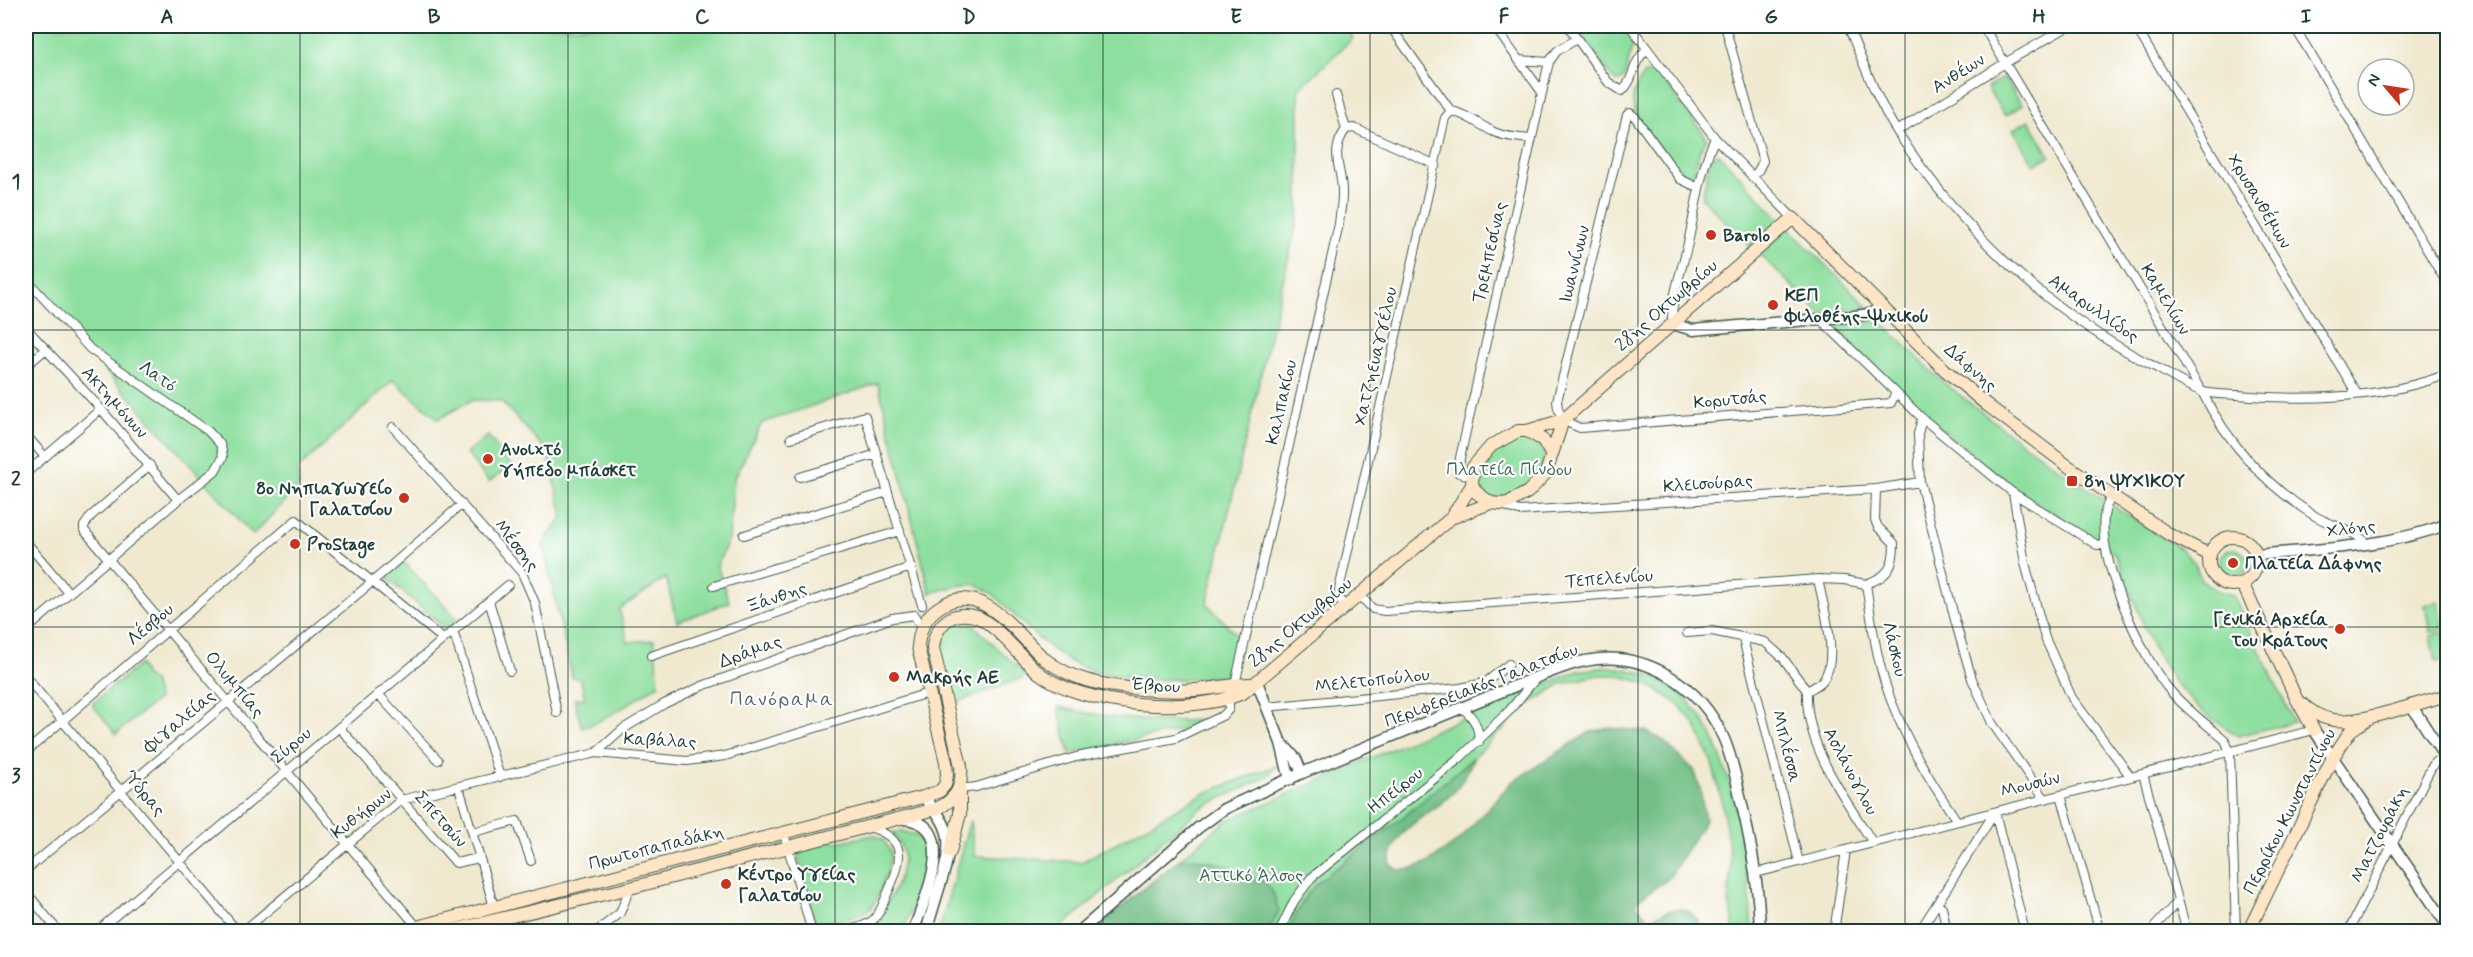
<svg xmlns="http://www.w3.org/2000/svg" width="2473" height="957" viewBox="0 0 2473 957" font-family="Mynerve,sans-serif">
<rect width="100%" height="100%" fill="#fff"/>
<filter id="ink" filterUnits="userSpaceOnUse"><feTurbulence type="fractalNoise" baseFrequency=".0167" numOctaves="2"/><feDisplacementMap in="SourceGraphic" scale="12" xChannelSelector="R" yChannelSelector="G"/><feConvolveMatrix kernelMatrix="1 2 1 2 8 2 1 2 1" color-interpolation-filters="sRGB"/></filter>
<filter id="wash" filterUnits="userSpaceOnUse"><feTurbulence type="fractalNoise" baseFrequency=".008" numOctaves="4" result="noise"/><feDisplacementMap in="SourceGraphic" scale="24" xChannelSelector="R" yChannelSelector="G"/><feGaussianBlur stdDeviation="1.35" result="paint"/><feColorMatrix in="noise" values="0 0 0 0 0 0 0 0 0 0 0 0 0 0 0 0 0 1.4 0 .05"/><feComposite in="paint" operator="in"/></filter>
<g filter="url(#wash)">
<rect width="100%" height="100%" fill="#f0e9d0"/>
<path fill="#8ddf9f" stroke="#568e6a" stroke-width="1.5" d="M26 26H1344L1353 38 1299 89V213L1207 604 1236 634 1229 676C1184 681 1110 684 1071 662 1048 649 1030 630 1011 612 1002 603 992 591 979 586 966 581 944 590 930 593L878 383 762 423 734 479 729 539 717 565 729 602 677 622 666 578 619 609 628 642 654 640 659 684C635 699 608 720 582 728L574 699 585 698 580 679 572 677 543 544 563 516 547 451 501 401 472 400 438 419 393 380 297 470 299 486 253 535 26 282Z
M1575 26H1623L1634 41 1624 78 1618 82 1612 78Z
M1645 73H1658L1707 138 1700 150 1692 179C1676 172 1635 121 1633 103 1632 91 1639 82 1645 73Z
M2004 77 2022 105 2005 116 1987 88Z
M2029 120 2050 156 2034 165 2013 129Z
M1719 154 1781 221 1751 247 1702 198 1710 158Z
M1788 228 1869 308 1821 314 1759 254Z
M1880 321 1943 382 2010 434 2098 496 2179 548 2195 563 2201 580 2218 591 2233 595 2294 722 2238 736 2204 713 2174 682 2152 645 2115 554 2014 487 1956 441 1881 375 1833 325Z
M1518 435C1568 445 1536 491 1505 499 1501 500 1495 499 1491 499L1476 483 1477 468 1493 449Z
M488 436 511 465 489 482 466 453Z
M2220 563a14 14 0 1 1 28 0a14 14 0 1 1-28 0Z
M404 562 458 620 447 630 387 578Z
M2439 602 2444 629 2430 632 2425 605Z
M955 622 972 624 1027 676 950 705C945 678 926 639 955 622Z
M2444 632 2447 660 2436 662 2431 635Z
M140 664 145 676 153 681 158 699 116 734 92 704Z
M1608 667C1637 669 1666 679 1687 700 1734 746 1749 868 1752 931H1733V918L1728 901 1731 868 1728 841 1721 798 1712 763 1695 724 1677 703 1647 684 1617 675H1598L1561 684 1528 705 1474 757 1402 818 1319 881 1307 894 1287 931 1092 932 1226 821 1509 698 1578 671Z
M1058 707C1104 718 1154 723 1201 720L1182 730 1070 754Z
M1276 766 1267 777 1201 808 1057 931H939L970 820 975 856 1082 862 1205 793Z
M900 831C905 832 914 834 918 837 938 855 910 911 903 931L864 932 871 929C884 909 908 873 902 849 900 843 895 838 892 833Z
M874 835 884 840 891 853C890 867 878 902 868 911 861 917 826 924 816 923L814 921 796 848 829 840 837 842Z"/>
<path fill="#72be86" stroke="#487e5d" stroke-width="1.5" d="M1609 728 1645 731 1661 739 1694 770 1700 788 1705 820 1669 878 1639 899 1636 904 1649 919C1675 907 1690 900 1703 931H1287L1307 894 1319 881 1402 818 1474 757C1469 770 1462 782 1453 793 1432 815 1390 828 1390 864L1397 870 1410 869 1429 862 1459 840 1512 782 1590 732Z
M1196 858 1227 866 1250 879 1265 881 1274 895 1279 911 1268 931H1092L1179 860Z"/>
</g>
<g filter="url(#ink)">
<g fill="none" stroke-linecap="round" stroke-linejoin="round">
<g stroke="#3e574b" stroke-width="10">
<path id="minor" d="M1390 26 1451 111
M1494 26 1541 91
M1568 26 1608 82 1622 91C1635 80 1631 63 1647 49
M1630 26 1715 138 1793 218
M1725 26 1763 161 1758 171 1752 177
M1848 26C1862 60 1877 101 1898 133 1962 232 2051 314 2157 368 2171 376 2186 386 2201 391 2211 395 2226 394 2237 395 2306 401 2382 399 2448 374
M1983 26 2202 392C2227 442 2267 487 2315 516 2332 526 2354 530 2368 544
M2135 26 2357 394
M2294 26 2448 285
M1519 60 1549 62
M1336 95 1346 129
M1451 111C1467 114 1479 125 1494 132 1505 137 1519 138 1531 139
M1346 129 1354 128 1436 165
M1897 131 2005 63 2069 26
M1699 188 1680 179 1635 117 1630 113 1627 115 1557 401C1558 417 1566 423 1580 428L1891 403 1895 394
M26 279 90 349 208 431 220 444 222 451 223 457 215 471 178 500 26 630
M1819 318 1922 418 2013 493 2097 545H2105
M1672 324C1671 297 1681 273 1687 247 1696 210 1699 172 1715 138
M26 328 101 409 178 500
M26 366 46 349
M1922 418 1918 434 1920 482 1956 624 1972 679 1992 723 2045 799
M393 427 522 573 535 603 557 713
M26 435 45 457
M791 438 865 416 922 605
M150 465 91 516 84 526V530L419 929
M26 473 101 409
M1471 476 1459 473 1460 458 1549 62 1557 51 1577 39
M800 477 877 454
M1876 489 1875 520 1878 527 1894 543C1894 567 1889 576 1866 584 1871 617 1875 650 1885 683 1901 733 1928 778 1957 821
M2013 493 2025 563 2045 638 2072 698 2131 777
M2112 496C2110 500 2107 504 2106 508 2092 549 2141 655 2167 687 2183 707 2205 723 2225 740L2230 752 2236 932
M1502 505 1519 511 1876 489 1920 482
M744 535 888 492
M26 542 69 593
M1818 579C1823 605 1840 659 1823 680 1819 685 1812 688 1807 691 1805 746 1844 797 1873 843
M714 586 900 531
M1360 596 1373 609 1385 611 1818 579 1844 580 1866 584
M489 601 510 671
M1345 608 1339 598V590L1445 118 1451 111
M453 631 500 777
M1687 633 1712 631 1765 642 1783 658 1807 691
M1743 639 1799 862
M651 656 911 567
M26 677 238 932
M1237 683 1236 680 1339 224C1340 214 1342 204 1342 194 1343 169 1328 154 1346 129
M378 694 438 760
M1266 707 1460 688 1485 683 1509 664
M1462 708C1474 717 1479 727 1479 742
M339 727 456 863 479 858
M26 752 296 520 443 639
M596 753 623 729 664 704 702 686 892 618 914 615 922 628
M2143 774 2187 932
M459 787 494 907
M960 789 976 787 1076 757 1176 738 1224 715 1229 709V699
M2061 795 2100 932
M1995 812 2025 932
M473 832 517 821 531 861
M784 834 812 932
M26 870 371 583 462 504
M1756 873 2314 730
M26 892 59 932
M1937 905 1942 907 1947 932
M96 932 508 585
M242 932 401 800 596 753 687 761 725 756 928 693
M596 932 620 913 630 888
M838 932C850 929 864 928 873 920 881 913 884 901 888 892 902 860 909 839 869 827
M1279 932 1294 901 1311 878 1460 758 1509 711 1537 677
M1834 932 1846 850
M1919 932 1995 812
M2150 932 2178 901
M2348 932 2430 770 2435 762 2448 756"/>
</g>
<g stroke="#3e574b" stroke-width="13">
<path id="tertiary" d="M1672 324 1693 330 1854 316 1871 314 1881 306
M2256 555C2320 549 2387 547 2448 524
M1257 682 1281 743 1290 780
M2411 705 2448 762
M2314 730 2448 926
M1282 743 1296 759 1302 773
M923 797C953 826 953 844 941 882 936 898 931 915 926 932
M904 819C961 823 924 900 913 932
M1079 932 1198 828 1224 809 1302 773 1537 677C1553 671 1568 664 1585 661 1644 649 1701 685 1724 739 1733 760 1737 783 1742 805 1752 847 1759 889 1760 932"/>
</g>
<g stroke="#3e574b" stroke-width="14">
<path id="secondary" d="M1563 420 1546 473 1528 492 1508 503 1500 504 1491 503 1477 493 1472 485 1473 467 1491 446 1518 431H1527L1563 420 1793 218 1945 370 1987 405 2068 466 2170 535 2210 555
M1527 431 1543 440 1551 454
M1451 518 1491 503
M2209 561a24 24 0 1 1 48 0a24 24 0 1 1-48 0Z
M2242 583 2296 698 2314 730
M2301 703C2308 709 2319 717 2329 719 2356 727 2419 702 2448 695
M950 852 960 814V789
M397 932 923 797 940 791 945 785 947 775 946 762 918 647C919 632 925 617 938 608 981 576 1018 637 1046 660 1058 669 1072 676 1086 680 1116 689 1165 692 1195 690 1215 689 1234 683 1254 684
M445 932 630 888 936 809C956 800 963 788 961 766L933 648C935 624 953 609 977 617 995 623 1022 659 1039 673 1083 707 1191 715 1243 693L1451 518 1472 485
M2248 932 2332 759 2351 730 2372 716"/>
</g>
<use href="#minor" stroke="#fff" stroke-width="8"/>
<use href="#tertiary" stroke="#fff" stroke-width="10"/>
<use href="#secondary" stroke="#fde5c5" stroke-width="12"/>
</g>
</g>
<path fill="none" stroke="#1f3d34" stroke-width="1.5" stroke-opacity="0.55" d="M300 26V932M568 26V932M835 26V932M1103 26V932M1370 26V932M1638 26V932M1905 26V932M2173 26V932M26 330H2448M26 627H2448"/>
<g fill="#c8321e" stroke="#fff" stroke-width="2">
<circle cx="1711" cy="235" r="6"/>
<circle cx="1773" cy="305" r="6"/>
<circle cx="488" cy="459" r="6"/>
<rect x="2066" y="475" width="12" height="12" rx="3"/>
<circle cx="404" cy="498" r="6"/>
<circle cx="295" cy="544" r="6"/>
<circle cx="2233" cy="563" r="6"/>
<circle cx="2340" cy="629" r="6"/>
<circle cx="894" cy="677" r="6"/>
<circle cx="726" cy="884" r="6"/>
</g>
<g text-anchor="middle" stroke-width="4.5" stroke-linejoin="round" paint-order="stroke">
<g font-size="18" fill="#1f3d34" stroke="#fff">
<text transform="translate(1958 73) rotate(-32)" y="6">Ανθέων</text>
<text transform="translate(2260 201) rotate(59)" y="6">Χρυσανθέμων</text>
<text transform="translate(1489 252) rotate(-77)" y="6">Τρεμπεσίνας</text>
<text transform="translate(1574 264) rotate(-76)" y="6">Ιωαννίνων</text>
<text transform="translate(2166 299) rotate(59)" y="6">Καμελίων</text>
<text transform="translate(1666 305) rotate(-41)" y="6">28ης Οκτωβρίου</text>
<text transform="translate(2094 308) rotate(35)" y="6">Αμαρυλλίδος</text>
<text transform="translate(1375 356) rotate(-77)" y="6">Χατζηευαγγέλου</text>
<text transform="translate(1971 367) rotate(41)" y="6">Δάφνης</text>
<text transform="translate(158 376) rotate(35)" y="6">Λατό</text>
<text transform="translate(1730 399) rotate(-5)" y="6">Κορυτσάς</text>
<text transform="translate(115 402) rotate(48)" y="6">Ακτημόνων</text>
<text transform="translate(1281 402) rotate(-77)" y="6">Καλπακίου</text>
<text transform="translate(1708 483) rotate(-4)" y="6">Κλεισούρας</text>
<text transform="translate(2351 528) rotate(-7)" y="6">Χλόης</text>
<text transform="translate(517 545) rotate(52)" y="6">Μέσσης</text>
<text transform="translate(1609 578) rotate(-4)" y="6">Τεπελενίου</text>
<text transform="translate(776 597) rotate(-19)" y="6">Ξάνθης</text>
<text transform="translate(1300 622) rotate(-40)" y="6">28ης Οκτωβρίου</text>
<text transform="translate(150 624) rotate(-40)" y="6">Λέσβου</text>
<text transform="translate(1895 649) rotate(77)" y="6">Λάσκου</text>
<text transform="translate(750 651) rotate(-20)" y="6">Δράμας</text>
<text transform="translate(1372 680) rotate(-6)" y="6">Μελετοπούλου</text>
<text transform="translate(235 684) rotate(50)" y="6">Ολυμπίας</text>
<text transform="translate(1156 685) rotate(4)" y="6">Έβρου</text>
<text transform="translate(1481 685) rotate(-21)" y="6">Περιφερειακός Γαλατσίου</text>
<text transform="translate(179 721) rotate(-40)" y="6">Φιγαλείας</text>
<text transform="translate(660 740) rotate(3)" y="6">Καβάλας</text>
<text transform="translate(291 745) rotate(-40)" y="6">Σύρου</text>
<text transform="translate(1787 746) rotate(76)" y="6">Μπλέσσα</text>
<text transform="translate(1851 771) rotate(62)" y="6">Ασλάνογλου</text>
<text transform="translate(2030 784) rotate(-14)" y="6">Μουσών</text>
<text transform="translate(1395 790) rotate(-38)" y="6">Ηπείρου</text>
<text transform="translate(145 793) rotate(50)" y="6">Ύδρας</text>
<text transform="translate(2289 811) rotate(-63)" y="6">Περρίκου Κωνσταντίνου</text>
<text transform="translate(361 813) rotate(-38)" y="6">Κυθήρων</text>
<text transform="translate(441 819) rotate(48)" y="6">Σπετσών</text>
<text transform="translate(2379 834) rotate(-63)" y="6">Ματζουράκη</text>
<text transform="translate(656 847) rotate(-14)" y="6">Πρωτοπαπαδάκη</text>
</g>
<g font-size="18" font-weight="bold" fill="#1f3d34" stroke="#fff" text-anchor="start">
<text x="1723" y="241">Barolo</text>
<text x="1785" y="301">ΚΕΠ<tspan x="1785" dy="21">Φιλοθέης-Ψυχικού</tspan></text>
<text x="500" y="455">Ανοιχτό<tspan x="500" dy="21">γήπεδο μπάσκετ</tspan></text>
<text x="2084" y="487">8η ΨΥΧΙΚΟΥ</text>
<text x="392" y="494" text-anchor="end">8ο Νηπιαγωγείο<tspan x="392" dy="21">Γαλατσίου</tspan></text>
<text x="307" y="550">ProStage</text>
<text x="2245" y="569">Πλατεία Δάφνης</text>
<text x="2328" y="625" text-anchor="end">Γενικά Αρχεία<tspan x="2328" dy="21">του Κράτους</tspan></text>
<text x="906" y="683">Μακρής ΑΕ</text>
<text x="738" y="880">Κέντρο Υγείας<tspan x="738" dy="21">Γαλατσίου</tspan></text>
</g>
<g font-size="18" fill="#3a664f" stroke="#fff">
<text x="1509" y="475">Πλατεία Πίνδου</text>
<text x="1251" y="881">Αττικό Άλσος</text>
</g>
<g font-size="20" letter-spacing="1.5" fill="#5a646d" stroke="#fff">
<text x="782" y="705">Πανόραμα</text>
</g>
</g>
<rect width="2473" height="957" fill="none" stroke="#fff" stroke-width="66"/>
<g transform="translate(2386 87) rotate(299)"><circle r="28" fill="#ffffff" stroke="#a5b1ae" stroke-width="1.5"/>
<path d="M0-4.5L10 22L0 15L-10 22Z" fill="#c8321e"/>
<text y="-9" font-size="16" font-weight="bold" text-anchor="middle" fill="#1f3d34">N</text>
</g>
<rect x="33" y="33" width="2407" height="891" fill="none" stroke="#1f3d34" stroke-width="2"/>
<g font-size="20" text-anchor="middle" font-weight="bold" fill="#1f3d34">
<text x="167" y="23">A</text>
<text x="434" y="23">B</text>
<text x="702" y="23">C</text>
<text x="969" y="23">D</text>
<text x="1236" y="23">E</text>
<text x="1504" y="23">F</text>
<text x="1771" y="23">G</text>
<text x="2039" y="23">H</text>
<text x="2306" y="23">I</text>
<text x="16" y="188">1</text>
<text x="16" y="485">2</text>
<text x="16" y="782">3</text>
</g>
</svg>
